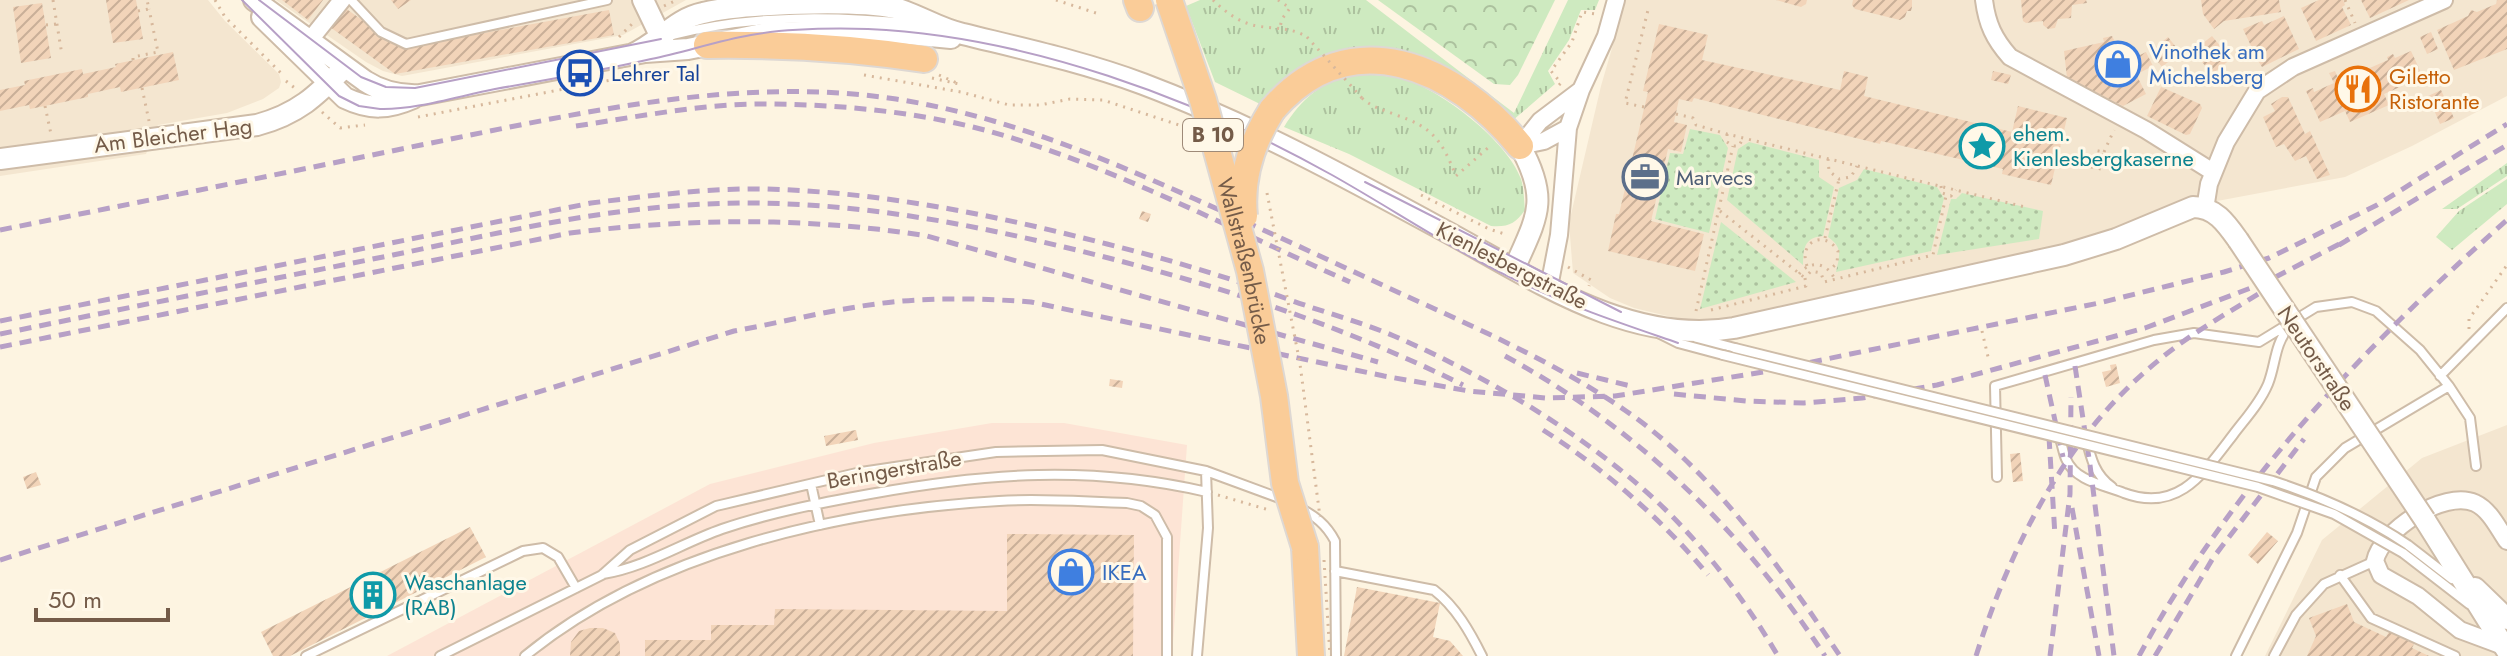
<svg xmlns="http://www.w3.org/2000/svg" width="2507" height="656" viewBox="0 0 2507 656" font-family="Jost,sans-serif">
<defs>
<pattern id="grass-tufts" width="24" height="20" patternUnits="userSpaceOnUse" patternTransform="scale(2)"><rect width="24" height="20" fill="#ceeac0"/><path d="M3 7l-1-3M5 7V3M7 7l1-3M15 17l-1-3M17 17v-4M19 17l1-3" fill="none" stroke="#acc19e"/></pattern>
<pattern id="forest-crowns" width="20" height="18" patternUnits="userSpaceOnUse" patternTransform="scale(2)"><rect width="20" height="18" fill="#ceeac0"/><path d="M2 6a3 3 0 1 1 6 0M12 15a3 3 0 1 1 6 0" fill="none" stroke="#acc19e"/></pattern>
<pattern id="garden-dots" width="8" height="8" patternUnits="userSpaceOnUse" patternTransform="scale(2)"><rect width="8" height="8" fill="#ceeac0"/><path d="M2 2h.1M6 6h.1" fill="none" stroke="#acc19e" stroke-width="1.8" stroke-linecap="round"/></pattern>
<pattern id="building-hatch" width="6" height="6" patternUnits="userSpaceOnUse" patternTransform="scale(2)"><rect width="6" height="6" fill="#f2d4b9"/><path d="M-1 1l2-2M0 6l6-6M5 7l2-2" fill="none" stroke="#c9af98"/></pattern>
</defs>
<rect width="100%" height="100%" fill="#fdf4e1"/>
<path fill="#f4e6d0" d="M0 0H208L225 21 279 74 281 82 279 88 263 99 227 113 158 125 146 154 0 176Z
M276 0H686L623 35 402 76 383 71 366 62Z
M1626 0H2507V96L2412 146 2345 177 2153 213 2078 242 1744 316 1712 321 1680 319 1634 308 1610 298 1573 273 1569 223 1601 86Z
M2507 425V656H2265L2322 540 2422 458Z"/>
<path fill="#fde4d5" d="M992 423H1064L1187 445 1172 656H387L710 484 874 443Z"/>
<path fill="url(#grass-tufts)" d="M1200 0H1366L1514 113 1568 0H1599L1595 10H1581L1569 40 1548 71 1555 84 1512 121 1507 117 1339 53C1305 67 1286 77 1260 104L1215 82 1186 6Z
M1356 74C1373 75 1389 75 1405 80 1442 90 1508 142 1521 179 1524 188 1524 200 1525 210 1515 224 1509 227 1491 226L1349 154 1284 127C1301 99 1323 80 1356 74Z
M2507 163V176L2457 209H2442Z
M2507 179V204L2452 250 2436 237 2459 211Z"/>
<path fill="url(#forest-crowns)" d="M1378 0H1555L1518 75 1510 85 1494 84Z"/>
<path fill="url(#garden-dots)" d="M1690 129 1720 135 1728 148 1709 233 1655 219 1670 153 1683 154Z
M1749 142 1819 160V177L1834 187 1823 236C1804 237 1803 250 1803 265L1727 200 1738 149Z
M1864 169 1937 187 1944 198 1931 251 1836 272C1839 257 1844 248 1828 237L1839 188 1857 180Z
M1962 193 2043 211 2039 239 1937 255 1951 199H1956Z
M1721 222 1796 282 1700 309Z"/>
<path fill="url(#building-hatch)" d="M106 0H136L143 39 113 43Z
M282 0H323L308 20Z
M391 0H411L398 9Z
M1776 0H1807L1806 4 1801 7Z
M1853 0H1912V7L1911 11H1907L1905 17 1900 20 1855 9 1852 5Z
M2021 0H2086L2087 3 2072 5 2071 18 2058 19 2055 28 2048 29 2043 25V21L2026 23 2023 21Z
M2201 0H2279L2281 12 2224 21 2214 29 2203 14Z
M2319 0H2343L2345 5 2342 7 2351 25 2316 41 2301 8Z
M2361 0H2409L2370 18Z
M2497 0H2507V49L2454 70 2437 30 2468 16 2471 10 2477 12 2496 4Z
M42 3 51 58 21 63 13 7Z
M345 8 402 48 609 10 614 35 395 74 330 27Z
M2284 16 2299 49 2262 67 2255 56 2252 57 2248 48 2251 46 2243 29 2262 21 2264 25Z
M1659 24 1708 35 1702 60 1840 90 1844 71 1868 77 1864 96 2012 132 2018 106 2067 118 2051 185 2002 174 2003 169 1881 141 1880 144 1694 98 1692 102 1679 99 1674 122 1687 125 1681 152 1668 149 1651 221 1704 234 1695 271 1608 251 1616 214H1619L1648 92 1643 91Z
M2431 32 2438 49 2427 54 2420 37Z
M2112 36 2122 56H2127L2146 94 2123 106 2067 78 2064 51 2104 42 2103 38Z
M2212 36 2231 59 2212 74 2193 51Z
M2168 37 2180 52 2162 67 2150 52Z
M2411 51 2423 77 2384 94 2389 105 2350 122 2345 111 2320 122 2306 91 2313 88 2314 92 2334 83 2329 73 2335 71 2339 81 2350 77 2348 73 2354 70 2356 74 2388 60 2387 57 2393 54 2395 58Z
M173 52 179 80 121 92 120 87 88 94V97L30 109 29 105 0 111V90L25 85 24 81 82 69 83 74 116 67 115 64Z
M2146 52 2153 66 2139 73 2132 59Z
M1993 71 2011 75 2008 84 1991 80Z
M2161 87 2200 104 2202 108 2190 134 2186 135 2147 116Z
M2441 90 2454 118 2440 124 2428 96Z
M2282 97H2288L2305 134 2310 131 2330 175 2317 179 2306 156 2295 161 2284 144 2276 147 2263 117 2275 111 2271 104Z
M1142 211 1151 214 1148 222 1139 219Z
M2116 364 2120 383 2106 387 2102 372 2111 370 2110 365Z
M1110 379 1123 381 1122 388 1109 386Z
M856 430 858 440 826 446 824 436Z
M2020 453 2023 481 2013 482 2010 454Z
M36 472 41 485 27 489 23 477Z
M470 527 486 557 290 656H273L261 632Z
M2267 532 2278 541 2258 564 2248 555Z
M1007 534 1134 535 1133 656H645V640H711V625H774L775 609 1007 611Z
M1357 587 1440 603 1433 637 1450 641 1463 656H1344Z
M2347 604 2354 622 2386 637 2390 630 2415 642 2412 648 2429 656H2307L2316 636 2309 618Z
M590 628H603L615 633 620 644V656H570L571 642 579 631Z"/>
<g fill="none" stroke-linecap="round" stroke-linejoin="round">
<g stroke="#cebca8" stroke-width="12">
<path id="service" d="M351 0 381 32 406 44 607 0
M673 35C752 14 837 16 918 24
M1660 334 1678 343 1723 355
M1697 338 1735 348
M2440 376 2507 308
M2059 436C2062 443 2063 452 2066 459 2075 481 2104 485 2124 493 2178 513 2203 474 2233 435 2245 419 2260 403 2268 384 2276 364 2274 345 2289 327
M2086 438C2091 459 2095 475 2112 487
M1997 477 1995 386 2154 340 2194 333 2259 342 2316 307 2352 302 2376 311 2420 350 2449 386 2470 418 2476 466
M811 484 820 525
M1298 507C1315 516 1326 524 1335 541L1336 656
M2408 545 2452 579
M2403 553 2469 604
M1335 571 1434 590C1456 607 1470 632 1482 656
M603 574C646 567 682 543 722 529 769 513 820 503 870 494 987 473 1090 465 1207 492
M2340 575 2371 618 2455 656
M306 656 523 551 543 548 558 557 576 588
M440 656 602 575 630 550 716 506 861 472 996 452 1102 450 1206 471 1282 499
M525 656C652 552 839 510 999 501 1041 498 1085 502 1127 503L1141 506 1155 515 1167 537V656
M1197 656 1208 528 1206 471
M2236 656 2297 533 2316 477 2345 448 2449 386
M2274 656 2296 615 2324 584 2375 561"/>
</g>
<g stroke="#cebca8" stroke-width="20">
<path id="minor" d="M1984 0C1987 24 1994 39 2010 57L2146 130 2213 172
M310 40 342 0
M1520 146 1540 121 1581 90
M1520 146 1544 141 1568 128
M2205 209 2209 184 2226 142 2257 91 2293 67 2444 0
M1549 287 1559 235 1568 128 1581 90 1606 36 1616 0
M2503 646 2460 630 2418 596 2381 575 2375 561C2381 531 2444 489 2475 503 2490 510 2498 528 2507 541"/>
</g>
<g stroke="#cebca8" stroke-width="24">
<path id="tertiary" d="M254 0 365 81C382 92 400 96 420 95L645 52 688 49 768 33 868 30 951 38
M643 0 667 50
M262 17 345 98C370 110 388 109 413 98
M631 55C659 43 674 19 703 13 744 3 855 0 895 8 919 15 939 29 963 34 1024 49 1084 62 1143 84 1249 124 1348 178 1447 232 1534 279 1630 346 1734 328L2064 255 2116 239 2193 207C2215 207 2226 223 2238 240
M0 159 257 125C298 114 316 96 345 67
M1514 269C1537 217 1550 200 1520 146
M2425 520 2507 651
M2475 588 2507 619"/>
</g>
<g stroke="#ded8d3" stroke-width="30">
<path id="trunk" d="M1137 0 1140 8
M707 45C779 44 852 48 924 59
M1272 110C1350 19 1456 67 1520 146
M1305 547 1311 656"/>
</g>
<path stroke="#d7b89c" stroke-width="3" stroke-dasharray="2 6" stroke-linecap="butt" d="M53 0 62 55
M215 0 225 17 284 76
M1056 0 1096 13
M1213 0C1225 12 1240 23 1257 26 1275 29 1291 27 1307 37
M1278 0 1290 8 1282 19 1280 27
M2345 0 2355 23
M664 6 677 0
M138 11 149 9 147 0
M46 25 57 24
M619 37 633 23
M133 60V57L158 52 149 9
M864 75 961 92 1009 105H1040L1070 99 1103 100 1188 128
M939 75 957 83
M932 78 959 84
M286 81 296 89
M1559 85 1561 83 1551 71 1572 42 1582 12 1596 14
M142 88 149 121
M1362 98C1371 107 1384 110 1396 115 1433 127 1442 141 1456 176L1490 146
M45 106 51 134
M1644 107 1625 103 1649 6
M322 112 340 128 365 125
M1676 114 1693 118 1696 125 1727 134 2025 207
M418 117 658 71
M1727 134V142L1733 146H1739L1743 138
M2104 152 2114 130
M1828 159 1829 171 1839 179 1851 177 1857 166
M2091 167 2101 169 2104 152 2094 150
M1941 186 1942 193 1951 196 1956 190
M1421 195 1489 229 1508 235
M1720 211 1805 278
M1825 238 1839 179
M1807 266C1798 242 1824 229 1838 251L1837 263 1830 270
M1568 267 1591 280 1589 286
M1799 274C1811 259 1828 263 1835 280
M1711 310 1806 286 1805 278 1811 271 1821 273 1824 282 1933 255 1946 196
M1696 311 1733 146
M2469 329V319L2507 265
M1982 331 1989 361
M1218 495 1269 510"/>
<use href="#service" stroke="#fff" stroke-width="8"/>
<use href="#minor" stroke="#fff" stroke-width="16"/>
<use href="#tertiary" stroke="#fff" stroke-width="20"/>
<use href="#trunk" stroke="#facc98" stroke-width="26"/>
<path stroke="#b7a0c6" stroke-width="2" d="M242 0 339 96 359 106 380 109C415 110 459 96 495 89 547 80 599 71 651 59 685 52 717 41 751 35 789 28 830 28 868 29 1026 36 1195 98 1332 175 1396 211 1457 253 1524 284 1574 308 1626 325 1678 343
M259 0 361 77 386 87 415 88 661 39
M1365 182 1621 312"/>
<path stroke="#b7a0c6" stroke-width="5" stroke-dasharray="12 8" stroke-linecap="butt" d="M576 126C636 117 696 105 757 104 836 104 916 111 992 132 1115 167 1233 230 1350 282
M0 230C140 202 280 174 421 145 577 114 735 75 896 99 1003 116 1097 155 1195 199 1251 224 1307 250 1363 276 1448 316 1549 357 1626 411 1711 469 1784 572 1840 656
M2339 245 2507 145
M0 321 591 203C648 196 706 188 764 189 882 192 994 215 1107 244 1171 260 1231 278 1293 301 1326 313 1361 322 1394 336 1494 379 1614 451 1687 532 1722 570 1752 612 1778 656
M0 334C131 307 262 281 393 255 486 236 580 213 675 206 807 195 936 216 1064 247 1202 280 1336 322 1463 385
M0 347 570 233C688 218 809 217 927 236L1378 362
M1505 356C1636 427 1744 532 1825 656
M2075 366 2090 465 2114 656
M1577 373 1635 387
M2045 375 2063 457
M1674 394 1746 401 1804 403 1862 398 1937 385 2145 328 2264 283 2349 239
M1543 430C1604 469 1662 519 1708 575
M2049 437 2055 536
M2072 508 2099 656
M0 560 734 331C795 320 856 303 918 300 956 298 993 299 1031 302L1384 376 1469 391 1546 398 1615 396 1763 372 2099 303 2224 272 2269 258 2377 205 2507 124
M1976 656C2011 545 2067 434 2159 360 2190 334 2226 314 2260 293
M2050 656 2070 494 2071 397
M2139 656C2230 488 2364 346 2507 220
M2155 656 2213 558 2304 439"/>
<g stroke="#cebca8" stroke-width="12" stroke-linecap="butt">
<path id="service-bridge" d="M1735 348 2273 481C2322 497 2367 517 2408 545
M1723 355 2258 487 2334 514 2403 553"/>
</g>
<g stroke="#cebca8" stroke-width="24" stroke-linecap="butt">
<path id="tertiary-bridge" d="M2238 240 2425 520"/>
</g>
<g stroke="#ded8d3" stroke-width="30" stroke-linecap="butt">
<g id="trunk-bridge">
<path id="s1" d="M1169 0 1203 100 1250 271 1274 396 1285 483 1305 547"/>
<path d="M1244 216C1240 177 1252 142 1272 110"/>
</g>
</g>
<path stroke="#d7b89c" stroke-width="3" stroke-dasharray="2 6" stroke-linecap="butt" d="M1307 37 1362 98
M1267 193 1300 364 1320 517
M1324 560 1330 656"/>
<use href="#service-bridge" stroke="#fff" stroke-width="8"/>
<use href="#tertiary-bridge" stroke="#fff" stroke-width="20"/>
<use href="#trunk-bridge" stroke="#facc98" stroke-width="26"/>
</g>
<defs>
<g id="shop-ring" transform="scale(2.3)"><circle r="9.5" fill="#fff8e8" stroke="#3f7fe0" stroke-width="1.5"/><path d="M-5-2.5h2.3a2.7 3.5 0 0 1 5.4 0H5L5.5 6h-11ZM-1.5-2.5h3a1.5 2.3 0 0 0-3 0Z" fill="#3f7fe0"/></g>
<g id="bus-ring" transform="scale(2.3)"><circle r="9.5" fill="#fff8e8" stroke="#1a4fb4" stroke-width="1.5"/><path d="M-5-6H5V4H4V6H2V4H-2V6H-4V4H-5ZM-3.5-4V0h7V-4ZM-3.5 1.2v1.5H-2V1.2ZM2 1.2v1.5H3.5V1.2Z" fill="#1a4fb4"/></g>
<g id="restaurant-ring" transform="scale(2.3)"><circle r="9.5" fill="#fff8e8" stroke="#e8710a" stroke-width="1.5"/><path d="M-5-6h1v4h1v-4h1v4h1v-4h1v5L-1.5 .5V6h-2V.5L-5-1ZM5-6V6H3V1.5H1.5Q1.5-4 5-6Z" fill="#e8710a"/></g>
<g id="sight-ring" transform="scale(2.3)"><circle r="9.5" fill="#fff8e8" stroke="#0f9aa8" stroke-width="1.5"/><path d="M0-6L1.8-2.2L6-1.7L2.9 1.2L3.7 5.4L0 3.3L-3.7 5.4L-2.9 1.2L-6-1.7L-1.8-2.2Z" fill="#0f9aa8"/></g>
<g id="office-ring" transform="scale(2.3)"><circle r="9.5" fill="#fff8e8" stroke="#5c6f8a" stroke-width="1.5"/><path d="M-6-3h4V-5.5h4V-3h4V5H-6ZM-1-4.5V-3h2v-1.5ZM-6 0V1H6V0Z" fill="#5c6f8a"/></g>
<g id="building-ring" transform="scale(2.3)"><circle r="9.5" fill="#fff8e8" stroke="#0f9aa8" stroke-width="1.5"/><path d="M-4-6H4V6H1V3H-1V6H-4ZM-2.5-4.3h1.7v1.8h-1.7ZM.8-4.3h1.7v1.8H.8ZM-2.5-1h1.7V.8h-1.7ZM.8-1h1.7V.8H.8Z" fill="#0f9aa8"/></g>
</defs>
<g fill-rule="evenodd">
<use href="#shop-ring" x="2118" y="64"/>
<use href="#bus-ring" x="580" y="73"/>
<use href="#restaurant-ring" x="2358" y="89"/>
<use href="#sight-ring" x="1982" y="146"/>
<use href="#office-ring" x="1645" y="177"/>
<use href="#shop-ring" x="1071" y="572"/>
<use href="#building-ring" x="373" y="595"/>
</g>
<g text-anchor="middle" stroke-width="6" stroke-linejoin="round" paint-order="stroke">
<rect fill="#fff8e8" stroke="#9e8a78" stroke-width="2" x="1183" y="119" width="60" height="32" rx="6"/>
<g font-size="20" font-weight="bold" fill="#745b48">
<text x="1213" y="142">B 10</text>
</g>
<g font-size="22" fill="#366cbe" stroke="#fff8e8" text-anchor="start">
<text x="2149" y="59">Vinothek am<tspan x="2149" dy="25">Michelsberg</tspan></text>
<text x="1102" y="580">IKEA</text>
</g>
<g font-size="22" fill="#164399" stroke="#fff8e8" text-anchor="start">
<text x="611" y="81">Lehrer Tal</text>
</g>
<g font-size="22" fill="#c56008" stroke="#fff8e8" text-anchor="start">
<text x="2389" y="84">Giletto<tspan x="2389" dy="25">Ristorante</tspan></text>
</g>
<g font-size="22" fill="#0d838f" stroke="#fff8e8" text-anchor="start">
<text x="2013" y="141">ehem.<tspan x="2013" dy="25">Kienlesbergkaserne</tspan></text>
<text x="404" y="590">Waschanlage<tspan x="404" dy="25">(RAB)</tspan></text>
</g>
<g font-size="22" fill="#745b48" stroke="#fff8e8">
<text transform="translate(173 135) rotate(-7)" y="8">Am Bleicher Hag</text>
<text dy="8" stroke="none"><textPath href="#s1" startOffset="272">Wallstraßenbrücke</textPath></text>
<text transform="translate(1512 265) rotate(27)" y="8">Kienlesbergstraße</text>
<text transform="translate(2317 358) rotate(56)" y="8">Neutorstraße</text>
<text transform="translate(894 469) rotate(-10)" y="8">Beringerstraße</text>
</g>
<g font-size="22" fill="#4e5e75" stroke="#fff8e8" text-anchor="start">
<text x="1676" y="185">Marvecs</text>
</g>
</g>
<path d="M36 608v12h132v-12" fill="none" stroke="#745b48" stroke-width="4"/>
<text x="48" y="608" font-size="24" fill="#745b48" stroke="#fff8e8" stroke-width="6" paint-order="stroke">50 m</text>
</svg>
